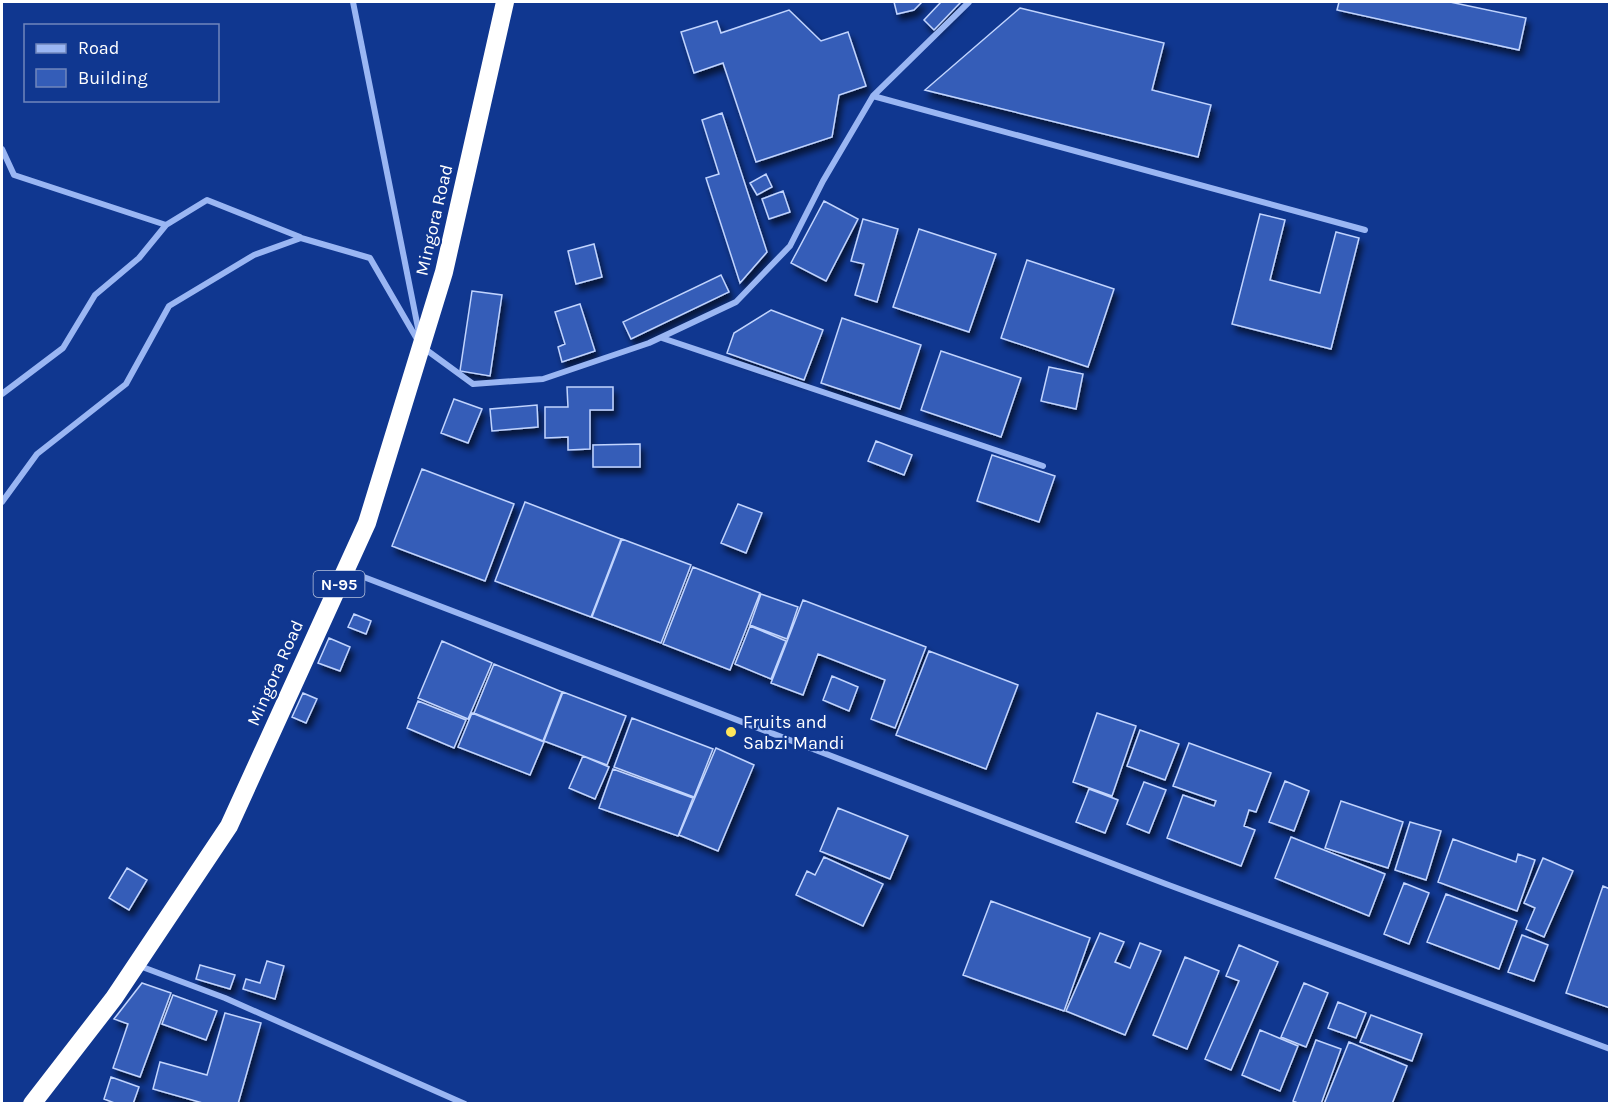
<svg xmlns="http://www.w3.org/2000/svg" width="1611" height="1105" viewBox="0 0 1611 1105" font-family="Karla,sans-serif">
<defs>
<filter id="shadow"><feDropShadow dx="3.5" dy="6" stdDeviation="3" flood-color="#0009"/></filter>
</defs>
<rect width="100%" height="100%" fill="#103790"/>
<path fill="#345db8" stroke="#c1d4fe" stroke-width="1.5" filter="url(#shadow)" d="M894 2H922L914 10 897 14Z
M941 2H961L934 30 924 20Z
M1339 2H1450L1526 18 1519 50 1337 10Z
M1020 8 1164 43 1152 90 1211 105 1198 157 925 90Z
M789 10 821 41 848 32 866 86 839 95 832 137 756 162 723 63 694 73 681 32 717 21 721 33Z
M722 113 767 252 740 283 706 178 719 174 702 120Z
M766 174 772 187 757 195 750 183Z
M783 191 790 212 769 219 762 199Z
M824 201 858 219 826 281 791 263Z
M1260 214 1285 220 1270 280 1320 293 1336 232 1359 238 1331 349 1232 324Z
M863 219 898 229 877 302 855 295 864 264 851 261Z
M919 229 996 254 969 332 893 307Z
M594 244 602 277 576 284 568 251Z
M1027 260 1114 289 1088 367 1001 338Z
M721 275 729 292 631 339 623 322Z
M472 291 502 295 490 376 460 371Z
M580 304 595 351 562 362 558 347 565 344 555 312Z
M771 310 823 330 804 380 727 353 734 333Z
M842 318 921 345 900 409 821 383Z
M941 351 1021 378 1001 437 921 410Z
M1049 367 1083 374 1076 409 1041 401Z
M567 387H613V410H590V449L568 450V437L545 438V407H568Z
M454 399 482 409 468 443 441 433Z
M537 405 538 427 492 431 490 409Z
M876 441 912 455 904 475 868 461Z
M640 444V467H593V445Z
M992 455 1055 476 1039 522 977 501Z
M422 469 514 504 485 581 392 546Z
M525 502 621 539 591 617 495 581Z
M738 504 762 513 746 553 721 543Z
M622 539 691 565 661 643 592 617Z
M693 567 760 593 730 670 663 644Z
M761 594 798 607 787 639 750 625Z
M803 600 926 647 895 728 871 719 885 680 818 654 803 695 771 683Z
M354 614 371 621 366 634 348 627Z
M750 626 786 641 771 679 735 664Z
M329 638 350 647 340 671 318 663Z
M442 641 492 663 468 719 418 698Z
M929 651 1018 685 986 769 896 735Z
M494 664 562 692 543 741 474 713Z
M832 676 858 687 849 711 823 700Z
M563 692 626 716 607 765 544 741Z
M303 693 317 699 306 723 292 717Z
M418 701 466 720 454 748 407 728Z
M472 713 544 742 530 775 458 747Z
M1097 713 1136 726 1112 796 1073 782Z
M632 718 713 749 694 797 614 767Z
M1140 730 1179 744 1165 780 1127 766Z
M1189 743 1271 773 1256 812 1249 810 1244 826 1255 830 1241 866 1167 838 1183 795 1214 806 1216 801 1173 786Z
M716 748 754 765 718 851 679 835Z
M583 756 609 767 595 799 569 788Z
M613 769 693 798 678 836 599 808Z
M1285 781 1309 791 1294 831 1269 822Z
M1144 782 1166 790 1149 833 1127 824Z
M1089 789 1118 800 1105 833 1076 822Z
M1341 801 1403 822 1388 868 1325 848Z
M838 808 908 836 890 879 820 851Z
M1410 822 1441 831 1426 880 1395 870Z
M1291 837 1385 874 1369 916 1275 878Z
M1453 839 1516 862 1518 854 1535 860 1517 911 1438 882Z
M824 857 883 884 863 926 796 895 807 871 815 875Z
M1543 858 1573 871 1544 937 1526 929 1535 908 1524 903Z
M127 868 147 880 129 910 109 898Z
M1404 883 1429 893 1409 944 1384 934Z
M1603 886 1610 889V1008L1566 993Z
M1446 894 1517 921 1499 969 1427 942Z
M991 901 1090 938 1064 1011 963 975Z
M1100 933 1124 942 1115 962 1130 968 1140 943 1161 951 1125 1035 1066 1011Z
M1522 935 1548 945 1534 981 1508 972Z
M1239 945 1278 962 1231 1070 1205 1059 1239 981 1226 976Z
M1185 957 1219 971 1187 1049 1153 1035Z
M267 961 284 966 275 999 243 989 246 979 260 983Z
M200 965 235 975 230 989 196 979Z
M142 983 171 993 140 1077 113 1068 128 1024 114 1019Z
M1304 983 1328 993 1306 1047 1281 1037Z
M173 995 217 1011 206 1040 162 1024Z
M1338 1002 1366 1013 1356 1038 1328 1028Z
M225 1013 261 1023 238 1104H206L153 1089 160 1062 207 1075Z
M1371 1015 1422 1034 1412 1061 1360 1042Z
M1260 1030 1298 1046 1280 1091 1242 1075Z
M1316 1040 1341 1049 1321 1104H1300L1293 1101Z
M1349 1042 1407 1066 1392 1104H1324Z
M111 1077 139 1087 133 1104H117L104 1099Z"/>
<g fill="none" stroke-linecap="round" stroke-linejoin="round">
<path stroke="#9ab6f3" stroke-width="6" d="M353 2 419 333
M873 96 1365 230
M2 149 14 175 166 225 207 200 300 237
M662 338 1043 466
M2 394 63 348 95 295 139 258 166 225
M2 502 37 454 126 384 169 306 254 255 301 238 370 258 421 346 473 384 543 379 649 343 736 302 790 246 823 181 873 96 969 2
M348 571 1166 884 1610 1049
M137 965 225 998 465 1104"/>
<path stroke="#fff" stroke-width="18" d="M32 1104 114 998 229 826 367 523 444 272 505 2"/>
</g>
<circle fill="#ffe65c" stroke="#103790" stroke-width="2" cx="731" cy="732" r="6"/>
<g text-anchor="middle" stroke-width="4.5" stroke-linejoin="round" paint-order="stroke">
<rect fill="#103790" stroke="#b7c3de" stroke-width="1.5" x="313.5" y="571" width="51" height="26" rx="4.5"/>
<g font-size="16" font-weight="bold" fill="#fff">
<text x="339" y="590">N-95</text>
</g>
<g font-size="18" fill="#fff" stroke="#103790">
<text transform="translate(434 220) rotate(-77)" y="6">Mingora Road</text>
<text transform="translate(275 673) rotate(-66)" y="6">Mingora Road</text>
</g>
<g font-size="18" fill="#fff" stroke="#103790" text-anchor="start">
<text x="743" y="728">Fruits and<tspan x="743" dy="21">Sabzi Mandi</tspan></text>
</g>
</g>
<rect width="1611" height="1105" fill="none" stroke="#ffffff" stroke-width="6"/>
<rect x="24" y="24" width="195" height="78" fill="#103790" stroke="#7087bc" stroke-width="1.5"/>
<rect x="36" y="44" width="30" height="9" fill="#9ab6f3" stroke="#7087bc" stroke-width="1.5"/>
<text x="78" y="54" font-size="18" fill="#ffffff">Road</text>
<rect x="36" y="69" width="30" height="18" fill="#345db8" stroke="#7087bc" stroke-width="1.5"/>
<text x="78" y="84" font-size="18" fill="#ffffff">Building</text>
</svg>
